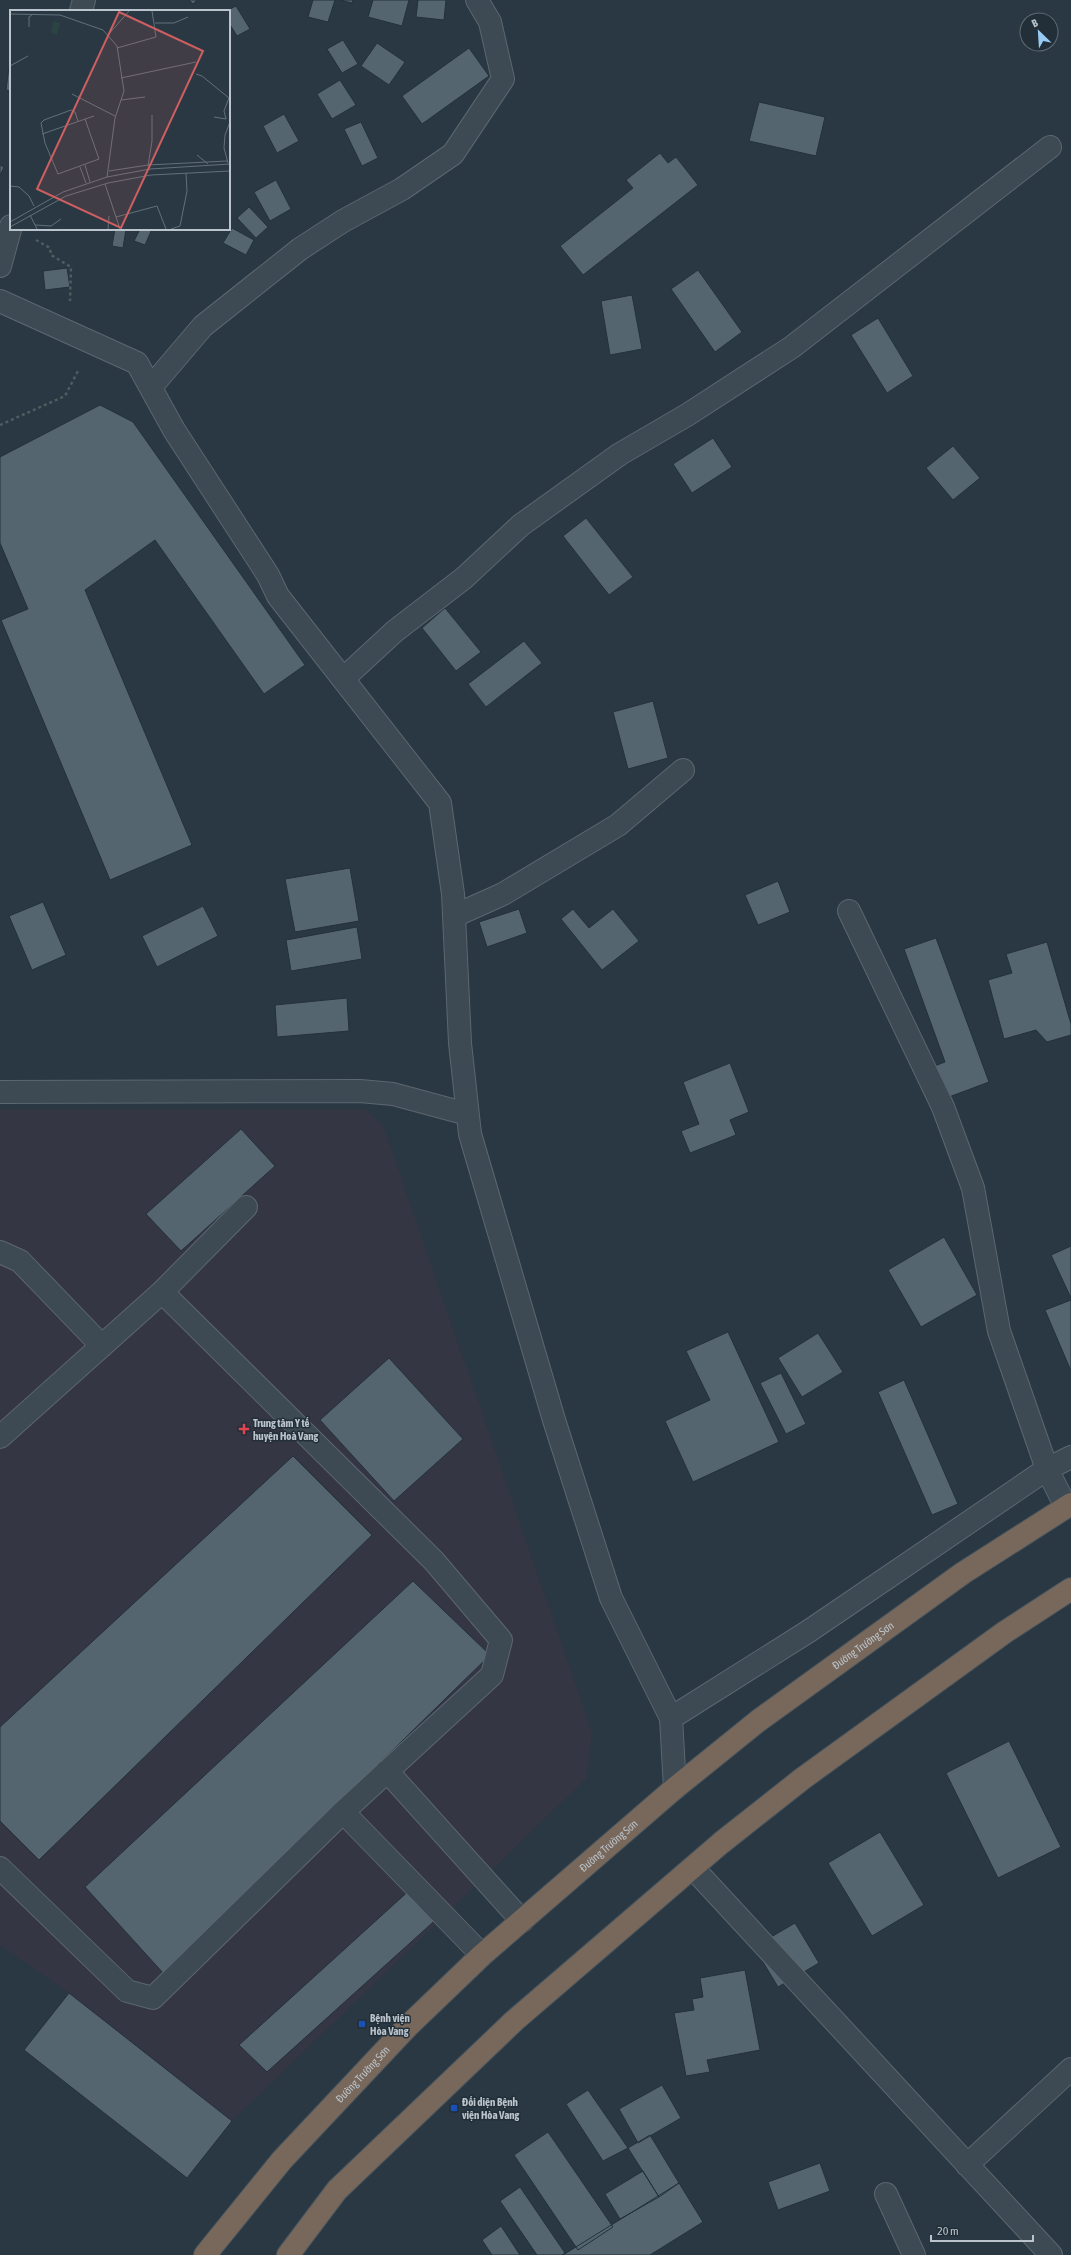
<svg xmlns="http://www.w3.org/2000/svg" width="1071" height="2255" viewBox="0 0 1071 2255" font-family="'Asap Condensed',sans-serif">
<rect width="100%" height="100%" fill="#293843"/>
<path fill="#353644" d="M0 1109H365L383 1125 592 1732 587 1778 232 2121 69 1993 0 1945Z"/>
<path fill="#556570" stroke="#24313a" d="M189 0H197L193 4Z
M313 0H335L328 22 308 17Z
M340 0H353L352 3Z
M373 0H409L402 26 368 17Z
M418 0H446L444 20 416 17Z
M236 6 250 29 237 36 229 23V11H226Z
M343 40 358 64 342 73 327 49Z
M377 43 405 62 389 85 361 66Z
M469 48 489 76 422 124 402 96Z
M9 67 11 68V91L6 90Z
M340 80 356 105 332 119 317 94Z
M759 102 825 117 816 156 749 141Z
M284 114 299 141 277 153 263 126Z
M361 122 378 158 362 166 344 129Z
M660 153 668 163 676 157 698 185 583 275 560 246 633 188 626 180Z
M0 165 4 167 0 176Z
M276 180 291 209 270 221 254 192Z
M249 207 268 227 256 238 237 218Z
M232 228 254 240 246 255 223 243Z
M60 229H90V231H60Z
M115 229H126L123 248 112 246Z
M140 229H152L145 245 134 241Z
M67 268 70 287 45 290 43 271Z
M698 270 742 332 715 352 671 289Z
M632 295 642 349 610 355 601 301Z
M878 318 913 376 887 393 851 335Z
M100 405 133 422 305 665 264 694 155 540 85 590 192 845 110 880 1 620 28 609 0 543V457Z
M713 438 732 467 692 493 673 464Z
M953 446 980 478 953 500 926 468Z
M586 518 633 577 609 595 563 536Z
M445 608 481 652 456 671 422 628Z
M524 641 542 663 486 707 468 684Z
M653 701 668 758 628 769 613 712Z
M350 868 359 921 295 932 285 879Z
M778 881 790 912 758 925 745 895Z
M43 902 66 955 32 970 9 916Z
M203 906 218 936 157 967 142 936Z
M519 909 527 933 487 947 479 922Z
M573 909 589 928 613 909 639 941 602 970 561 919Z
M357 927 362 959 291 971 286 940Z
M936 938 989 1082 941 1100 929 1068 945 1062 904 949Z
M1047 942 1071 1024V1035L1047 1042 1036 1030 1004 1039 988 980 1012 973 1006 954Z
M347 998 349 1031 277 1037 275 1005Z
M730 1063 749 1112 730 1120 736 1135 690 1153 681 1131 699 1124 683 1082Z
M241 1129 275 1166 181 1251 146 1214Z
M944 1237 977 1295 921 1327 888 1270Z
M1071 1246V1298L1051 1255Z
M1071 1300V1371L1045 1310Z
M728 1332 779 1442 693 1482 665 1421 710 1400 686 1351Z
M818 1333 843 1372 802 1397 778 1358Z
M389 1358 463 1439 394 1501 320 1420Z
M781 1373 806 1424 786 1434 760 1383Z
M904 1380 958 1504 932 1515 878 1392Z
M293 1456 372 1535 39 1860 0 1821V1727Z
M413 1581 490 1655 164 1974 85 1887Z
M1009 1741 1061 1847 998 1878 946 1773Z
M880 1832 924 1905 872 1936 828 1863Z
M413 1887 441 1915 267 2072 239 2045Z
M795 1923 819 1963 778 1987 754 1947Z
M745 1970 760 2050 707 2060 710 2072 686 2076 674 2013 694 2010 692 1999 703 1997 700 1978Z
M69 1993 232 2121 187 2178 24 2050Z
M662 2085 681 2118 638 2143 619 2109Z
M588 2090 628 2148 603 2161 566 2104Z
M548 2132 613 2227 578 2250 514 2155Z
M650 2135 679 2183 659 2197 628 2148Z
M820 2163 830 2191 778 2210 768 2182Z
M643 2171 659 2197 620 2219 605 2194Z
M679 2183 703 2222 650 2255H563Z
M520 2187 565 2253 562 2255H537L500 2201Z
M501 2226 520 2255H492L482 2240Z"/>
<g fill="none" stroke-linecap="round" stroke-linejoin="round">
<g stroke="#5c6770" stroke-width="24">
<path id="minor" d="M81 11 84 0
M0 266 11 226
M0 301 137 363 174 430 268 575 278 596 440 803 453 894 460 1043 470 1134 554 1420 611 1598 671 1718 675 1788
M151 387 203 326 300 249 343 221 402 189 453 154 503 79 490 22 477 0
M343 679 395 631 464 578 521 525 620 454 687 415 792 347 1050 147
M849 911 943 1107 973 1188 999 1331 1047 1469 1066 1507
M454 916 503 894 618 825 683 770
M0 1092 360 1091 393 1094 467 1114
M0 1252 20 1261 102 1346
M0 1437 162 1292 246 1207
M671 1718 809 1631 1047 1469 1071 1457
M387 1771 522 1921
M343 1812 482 1955
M0 1868 127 1991 153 1998 343 1812 492 1675 501 1640 434 1561 162 1292
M693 1868 1051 2255
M967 2165 1071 2069
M886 2194 914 2255"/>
</g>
<g stroke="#48545d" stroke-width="24">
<g id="highway">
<path id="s1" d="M205 2255 282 2160 408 2026 482 1955 675 1788 758 1721 963 1573 1071 1504"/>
<path d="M288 2255 337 2190 514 2021 721 1843 802 1779 1005 1632 1071 1589"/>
</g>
</g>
<path stroke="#49605f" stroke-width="2.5" stroke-dasharray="3 3" stroke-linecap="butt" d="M36 240 50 248 51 255 71 267 70 301
M0 425 65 396 79 369"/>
<use href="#minor" stroke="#3d4a53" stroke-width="22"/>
<use href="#highway" stroke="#78685b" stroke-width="22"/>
</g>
<path fill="#e0444e" stroke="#222f38" stroke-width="1.5" d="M242 1423h4v4h4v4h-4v4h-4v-4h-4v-4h4z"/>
<g fill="#1a4fb4" stroke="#222f38" stroke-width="1.5">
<rect x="358" y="2020" width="8" height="8" rx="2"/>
<rect x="450" y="2104" width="8" height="8" rx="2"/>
</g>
<g text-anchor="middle" stroke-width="3" stroke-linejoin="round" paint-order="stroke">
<g font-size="11" font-weight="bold" fill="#bbc4cc" stroke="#222f38" text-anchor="start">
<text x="253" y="1427">Trung tâm Y tế<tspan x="253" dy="13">huyện Hoà Vang</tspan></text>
<text x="370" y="2022">Bệnh viện<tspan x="370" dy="13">Hòa Vang</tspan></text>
<text x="462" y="2106">Đối diện Bệnh<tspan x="462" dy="13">viện Hòa Vang</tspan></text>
</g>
<g font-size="11" fill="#bbc4cc" stroke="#222f38">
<text dy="4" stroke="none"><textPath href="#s1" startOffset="900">Đường Trường Sơn</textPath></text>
<text dy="4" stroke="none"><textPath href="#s1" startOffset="576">Đường Trường Sơn</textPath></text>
<text dy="4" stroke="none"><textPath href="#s1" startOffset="240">Đường Trường Sơn</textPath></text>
</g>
</g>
<g transform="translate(10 10)">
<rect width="220" height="220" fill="#293843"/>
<path d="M43 11 50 13 47 25 41 23Z" fill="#2b4443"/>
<path fill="none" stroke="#63707a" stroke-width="1" d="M0 4 50 5 93 20 107 36 114 81 105 108 97 167M145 13H164L178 7M19 17V7L23 4M98 25 119 1M107 38 146 27 142 1M0 56 18 46M186 64 192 66 219 88 214 101 216 109M111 68 186 52M62 84 105 106M111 90 135 87M204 107 216 109M68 111 65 102 61 100 34 110 31 113 35 133 48 164 89 149 75 109M32 124 84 106M187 145 198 154M218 153 214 138 215 125 220 112M75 155 80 172M138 156 142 131V105M70 157 76 173M99 161 138 155 217 151M95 174 110 219M0 176 9 177 19 186 24 196M20 205 27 219M106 207 147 196 156 219M0 212 53 182 97 167 140 159 220 154M25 215 41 216 51 209M0 217 56 186 98 173 141 165 220 161M98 219 99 206M161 219 170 216 177 181 176 163"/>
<path fill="#cd5f61" fill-opacity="0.15" stroke="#cd5f61" stroke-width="2" d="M109 2 193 41 111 218 27 179Z"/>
<rect width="220" height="220" fill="none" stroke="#bbc4cc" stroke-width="2"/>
</g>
<g transform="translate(1039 32) rotate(335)"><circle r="19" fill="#222f38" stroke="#5f6b73"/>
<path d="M0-3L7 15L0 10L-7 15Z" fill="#98cbf4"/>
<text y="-6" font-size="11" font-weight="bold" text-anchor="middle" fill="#bbc4cc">B</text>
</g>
<path d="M931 2235v6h102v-6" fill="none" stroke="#bbc4cc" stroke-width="2"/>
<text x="937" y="2235" font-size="12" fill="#bbc4cc" stroke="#222f38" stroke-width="3" paint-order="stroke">20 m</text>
</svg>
